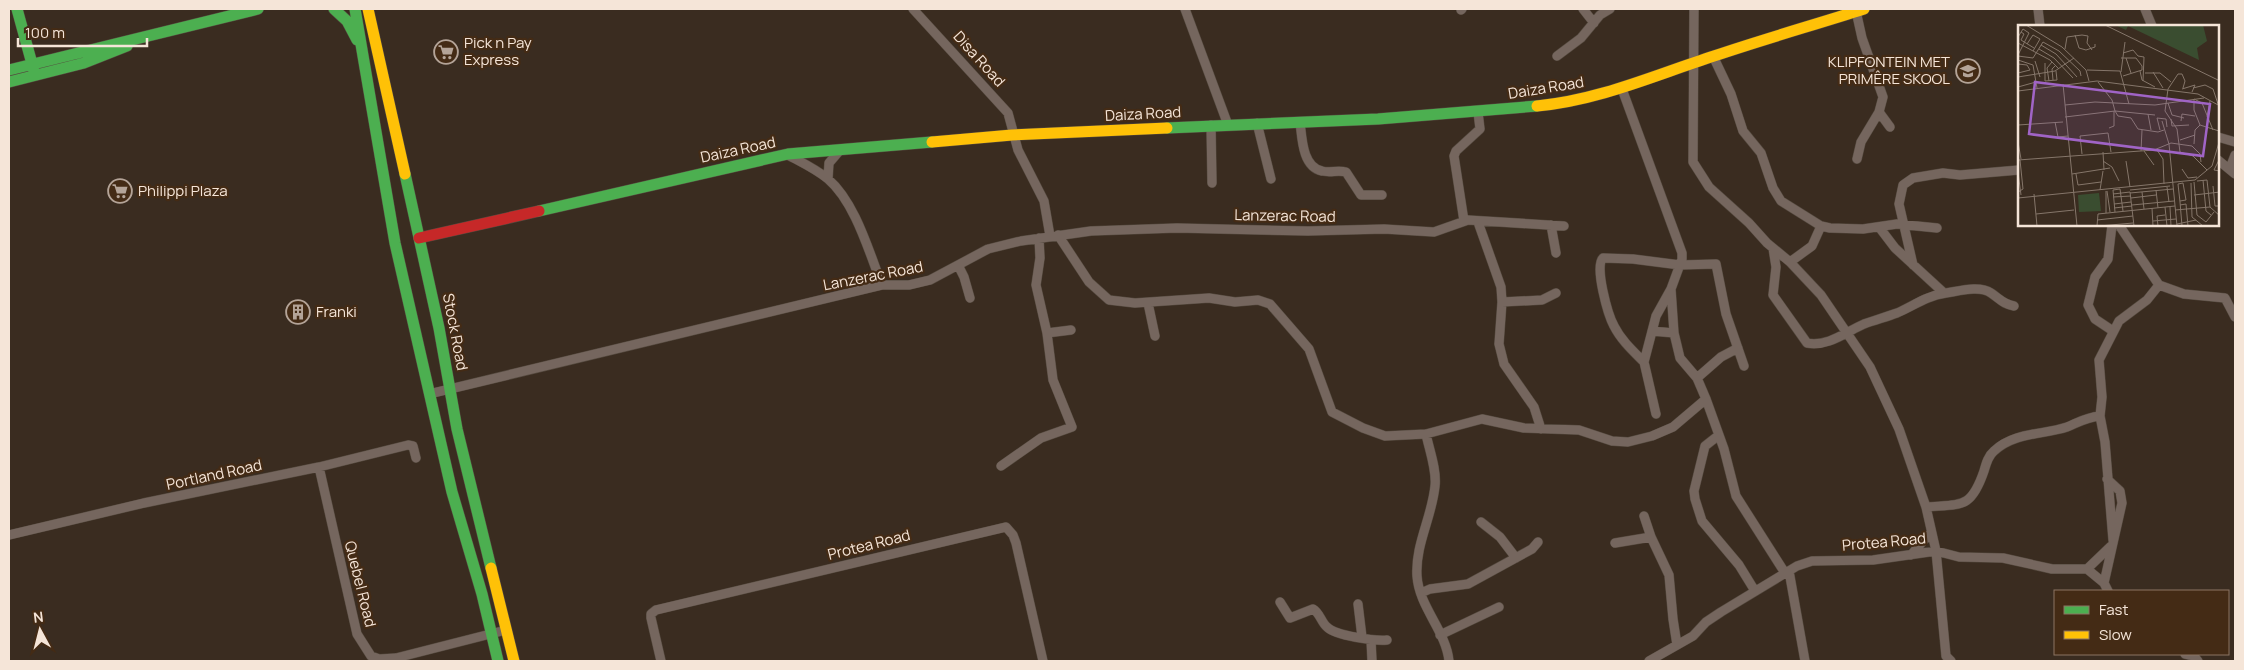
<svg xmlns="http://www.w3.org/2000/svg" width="2244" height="670" viewBox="0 0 2244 670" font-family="Manrope,sans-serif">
<rect width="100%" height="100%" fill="#3a2c20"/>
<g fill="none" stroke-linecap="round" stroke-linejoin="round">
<g stroke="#554a3f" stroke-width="10">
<path id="street" d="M913 9 1008 113 1018 150 1044 201 1050 236
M1185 9 1228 125
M1583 9 1594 23
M1694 9 1693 162 1709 187 1749 223 1767 243 1790 262 1821 295 1870 367 1899 429 1926 507 1936 551 1946 656 1951 661
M2038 9 2040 26
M2145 9 2152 26
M1461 10 1462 9
M1856 11 1862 38 1883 97 1879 112 1861 142 1857 159
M1557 56 1581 38 1600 15 1610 9
M1713 56 1731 94 1743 131 1761 153 1773 188 1781 201 1821 226 1830 228 1863 229 1897 224 1937 228
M1622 89 1682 253V259L1671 289 1656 316 1644 362 1656 414
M1879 112 1890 127
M1300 122C1302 137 1302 167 1322 171 1330 173 1338 170 1346 172L1361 195H1382
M1257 123 1271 179
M1211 125 1212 183
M2218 137 2235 142
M788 155C801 162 816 169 828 179 855 202 869 252 882 285
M2218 160 2235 174
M2230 168 2235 155
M828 179 829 163 841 149
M1464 221 1454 156 1456 151 1480 129 1478 112
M1478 222 1501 287 1502 302 1499 344 1504 364 1534 407 1541 429
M1551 225 1556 253
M2112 225 2108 259 2095 277 2088 305 2095 319 2113 331
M2119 225 2159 285
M1879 227 1895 248 1944 293
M1058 235 1089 282 1109 300 1135 303 1209 298 1235 302 1258 300 1270 304 1309 349 1332 412 1363 428 1385 436 1426 434 1482 419 1524 428 1579 430 1612 441 1628 442 1652 436 1673 427 1706 399
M1773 248 1776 267 1773 295 1807 343C1828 347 1846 332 1864 324 1875 320 1886 317 1897 313 1915 305 1926 296 1946 293 1959 291 1980 285 1991 293 2000 299 2003 304 2014 306
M1790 262 1812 246 1821 226
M958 265 964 277 970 298
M1913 265 1899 204 1903 185 1913 178 1943 173 1960 175 2019 170
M2159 285 2184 294 2225 298 2235 317
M1671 289 1674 333 1680 358 1697 378 1706 399 1724 449 1736 496 1785 573
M1502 302 1542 300 1556 293
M1148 303 1155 336
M1652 331 1674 333
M1047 333 1071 330
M1644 362C1633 351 1621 340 1614 326 1608 315 1594 266 1603 258L1633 259 1680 265 1716 264 1726 314 1744 366
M1697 378 1721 357 1738 348
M429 394 882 285H909L930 280 988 249 1021 241 1091 231 1177 228 1308 231 1384 229 1434 232 1468 220 1564 226
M1426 434C1429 449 1437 470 1435 486 1432 517 1415 545 1417 576 1419 607 1446 631 1449 661
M1719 435 1705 446 1694 491 1695 499 1702 521 1739 565 1755 591
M1001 466 1041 438 1072 427 1053 380 1047 333 1036 285 1040 258 1039 238
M319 467 357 634 371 656 379 659 396 658 506 630
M1926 507C1962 504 1971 509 1984 471 1986 464 1988 456 1994 451 2014 432 2043 435 2067 427 2079 422 2087 417 2100 416
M1644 516 1651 537 1669 575 1673 619 1677 645
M1481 522 1500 537 1516 558
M9 535 144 503 319 467 408 445 413 446 416 458
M2113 540 2105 442 2100 416 2102 397 2099 360 2119 321 2147 300 2159 285
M1615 543 1651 537
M1911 555 1931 532
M2087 569 2111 546
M1789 571 1805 661
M2104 583 2122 503 2120 491 2107 479
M1421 593 1430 589 1468 584 1532 549 1538 542
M1280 602 1290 618 1313 609C1320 613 1321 622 1327 627 1336 636 1375 641 1387 640
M1358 604 1362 637
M1440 635 1499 607
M1371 640 1372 661
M2185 654 2194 656 2198 661
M661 661 651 618V614L656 610 1006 527 1013 535 1016 543 1043 661
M1649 661 1693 636 1706 622 1721 612 1797 566 1812 561 1873 560 1936 551 1959 557 2003 558 2052 569H2087L2104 583 2108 591"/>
</g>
<g stroke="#554a3f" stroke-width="12">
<path id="fast" d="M17 9 34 71
M334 9 347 21 357 40
M355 9 395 243 452 492 482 594 498 661
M9 70 258 9
M9 82 84 63 127 46
M1167 128 1378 119 1537 106
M405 174 439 328 457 429 491 568
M539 211 788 154 932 142"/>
</g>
<g stroke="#554a3f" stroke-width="12">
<path id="slow" d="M368 9 405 174
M1537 106C1600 100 1655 75 1714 56 1764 39 1814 25 1864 9
M932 142 1012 135 1167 128
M491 568 514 661"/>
</g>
<g stroke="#554a3f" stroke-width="12">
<path id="jam" d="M419 238 539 211"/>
</g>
<use href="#street" stroke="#75665e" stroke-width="9"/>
<use href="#fast" stroke="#4caf50" stroke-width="11"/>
<use href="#slow" stroke="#ffc107" stroke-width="11"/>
<use href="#jam" stroke="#c62828" stroke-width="11"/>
</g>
<defs>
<g id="supermarket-ring" transform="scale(1.25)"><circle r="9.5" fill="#442b15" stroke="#b4a498" stroke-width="1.5"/><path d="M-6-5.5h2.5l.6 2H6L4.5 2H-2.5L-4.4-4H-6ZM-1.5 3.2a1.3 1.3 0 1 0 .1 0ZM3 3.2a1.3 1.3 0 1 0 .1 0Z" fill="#b4a498"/></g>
<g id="school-ring" transform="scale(1.25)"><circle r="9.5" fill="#442b15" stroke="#b4a498" stroke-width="1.5"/><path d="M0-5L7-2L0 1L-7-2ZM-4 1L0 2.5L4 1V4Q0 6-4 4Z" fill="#b4a498"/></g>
<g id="building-ring" transform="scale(1.25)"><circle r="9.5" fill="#442b15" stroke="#b4a498" stroke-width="1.5"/><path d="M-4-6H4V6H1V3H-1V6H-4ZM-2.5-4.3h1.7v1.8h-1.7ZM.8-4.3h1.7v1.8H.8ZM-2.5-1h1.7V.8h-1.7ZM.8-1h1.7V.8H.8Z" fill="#b4a498"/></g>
</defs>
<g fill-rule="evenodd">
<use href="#supermarket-ring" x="446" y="52"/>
<use href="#school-ring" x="1968" y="71"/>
<use href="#supermarket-ring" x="120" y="191"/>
<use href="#building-ring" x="298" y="312"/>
</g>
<g text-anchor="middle" stroke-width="4.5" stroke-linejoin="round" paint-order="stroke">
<g font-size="15" fill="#f5e5d8" stroke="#442b15" text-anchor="start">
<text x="464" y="48">Pick n Pay<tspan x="464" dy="17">Express</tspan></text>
<text x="1950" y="67" text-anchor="end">KLIPFONTEIN MET<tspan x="1950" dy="17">PRIMÊRE SKOOL</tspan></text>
<text x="138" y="196">Philippi Plaza</text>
<text x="316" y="317">Franki</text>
</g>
<g font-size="15" fill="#f5e5d8" stroke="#442b15">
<text transform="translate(979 59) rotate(48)" y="5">Disa Road</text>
<text transform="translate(1546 88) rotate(-9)" y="5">Daiza Road</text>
<text transform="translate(1143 114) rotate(-3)" y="5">Daiza Road</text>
<text transform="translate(738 150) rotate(-12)" y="5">Daiza Road</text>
<text transform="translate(1285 216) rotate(1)" y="5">Lanzerac Road</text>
<text transform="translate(873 276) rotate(-11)" y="5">Lanzerac Road</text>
<text transform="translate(455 332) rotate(79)" y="5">Stock Road</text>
<text transform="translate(214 475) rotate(-12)" y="5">Portland Road</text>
<text transform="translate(1884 542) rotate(-5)" y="5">Protea Road</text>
<text transform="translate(869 545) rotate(-14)" y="5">Protea Road</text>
<text transform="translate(360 584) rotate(76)" y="5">Quebel Road</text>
</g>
</g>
<g transform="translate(2018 25)">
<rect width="201" height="201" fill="#3a2c20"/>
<path d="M97 0H185L189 16 179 23 181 35 110 1 108 5ZM81 168 83 186 61 187 60 170Z" fill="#3a4d30"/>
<path fill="none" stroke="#85766a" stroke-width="1" d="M8 0 44 22 68 45 71 56M87 0 202 56M3 7 6 9 3 15 16 23M57 10 61 23 68 25 77 22V19M0 12 5 4 11 8 0 30M0 18 32 35 41 44M9 19 15 10 22 14 15 26M23 20 38 29 59 52M21 24 36 33 55 53M47 24 49 12 64 10 70 11 69 18 74 25M105 28 115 25 120 31 126 32 125 56M0 31 15 33 25 17 41 26 62 46 63 51M103 33H118L124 41V45L105 51M108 33 113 48M0 35 15 40 19 63M17 36 22 52M27 38V56L39 55 38 46M0 39 9 40 12 45 0 48M69 45 102 46 111 79M122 46 124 55 137 62M103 47 107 17M135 47 145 63M127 48H142L153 57M0 52 37 46 56 33M35 55 34 44 38 40M31 56 29 43 34 37M80 57 94 75 97 86M45 59 59 201M0 62 18 57M165 63 167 56 164 49H160L150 64 147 86 159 104 162 127 175 131 189 145M175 63 187 60 195 64 200 79M164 64 177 60 174 67M0 66 79 56 180 69 202 81M176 74 184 78 195 105M176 75V85L182 100M150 78 154 90 166 93M47 80 77 77 137 80 186 73M97 86 100 91 113 93 120 104 140 107 146 105M130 89 133 105M47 92 97 86 137 90M189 92 192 76M153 94 154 101 171 100M144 96 151 119M163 96 164 89 177 91M37 97 40 112 50 111M0 100 45 97M182 100 201 106M91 103 96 101V86M142 105 139 93 148 94 149 102M162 115 177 110M0 117 3 134M151 119 159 201M176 119 177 105 182 100M139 125 145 134 146 159M123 126 124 105M126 126 136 140M85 127 86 145M64 129 62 111 90 108 93 127M202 133 196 145 202 146M0 135 136 125 153 118 174 121 182 129 183 137M85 136 94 142 101 156M108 136 112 162M164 144 170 153 179 152M0 147 3 170M54 149 92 143M58 149 60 160 83 157M185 155 188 186 193 190M179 156 189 155 192 182 202 191M176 157 179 190 188 197 196 187M173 158 174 192 185 201M195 161 197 181H202M149 162 151 177M82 165 85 146M112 165 152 161M138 165 140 183M89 166 92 187M0 167 5 164 2 135M112 167 116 201M124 167 126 184M112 168 155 164M16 169 19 201M95 169 112 167M176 170 202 167M95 172 113 171M0 173 177 155 194 141 202 114M113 173 138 170M162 176 168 175 165 158 160 159 162 177 164 201M96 179 113 177M114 180 156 176M162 180 168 179 170 201M147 182 149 201M152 182 153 201M96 183 114 181M134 183 135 201M157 185 192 182M97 187 95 165 102 164 105 186M88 188V166M18 189 56 185M79 195 115 191M135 196 158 194M159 199 178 195M79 201 80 189 157 181M81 201 115 198M140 201 139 191 147 190"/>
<path fill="#a064c6" fill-opacity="0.15" stroke="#a064c6" stroke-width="2.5" d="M17 57 192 79 185 131 11 109Z"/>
<rect width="201" height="201" fill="none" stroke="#f5e5d8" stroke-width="2.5"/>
</g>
<rect width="2244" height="670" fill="none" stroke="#f5e5d8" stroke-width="20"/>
<rect x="2054" y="590" width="175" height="65" fill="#442b15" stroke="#8b7563"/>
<rect x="2064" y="606" width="25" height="8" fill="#4caf50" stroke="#8b7563"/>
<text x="2099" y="615" font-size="15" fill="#f5e5d8">Fast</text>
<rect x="2064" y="631" width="25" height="8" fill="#ffc107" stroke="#8b7563"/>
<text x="2099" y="640" font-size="15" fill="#f5e5d8">Slow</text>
<g transform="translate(40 630) rotate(353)" stroke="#442b15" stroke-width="4" paint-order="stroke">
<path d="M0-4L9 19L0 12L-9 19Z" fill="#f5e5d8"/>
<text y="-8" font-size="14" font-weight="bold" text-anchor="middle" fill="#f5e5d8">N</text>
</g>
<path d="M18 38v8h129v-8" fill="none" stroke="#f5e5d8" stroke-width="2.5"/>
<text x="25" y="38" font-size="15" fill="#f5e5d8" stroke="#442b15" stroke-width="4" paint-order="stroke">100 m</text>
</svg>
